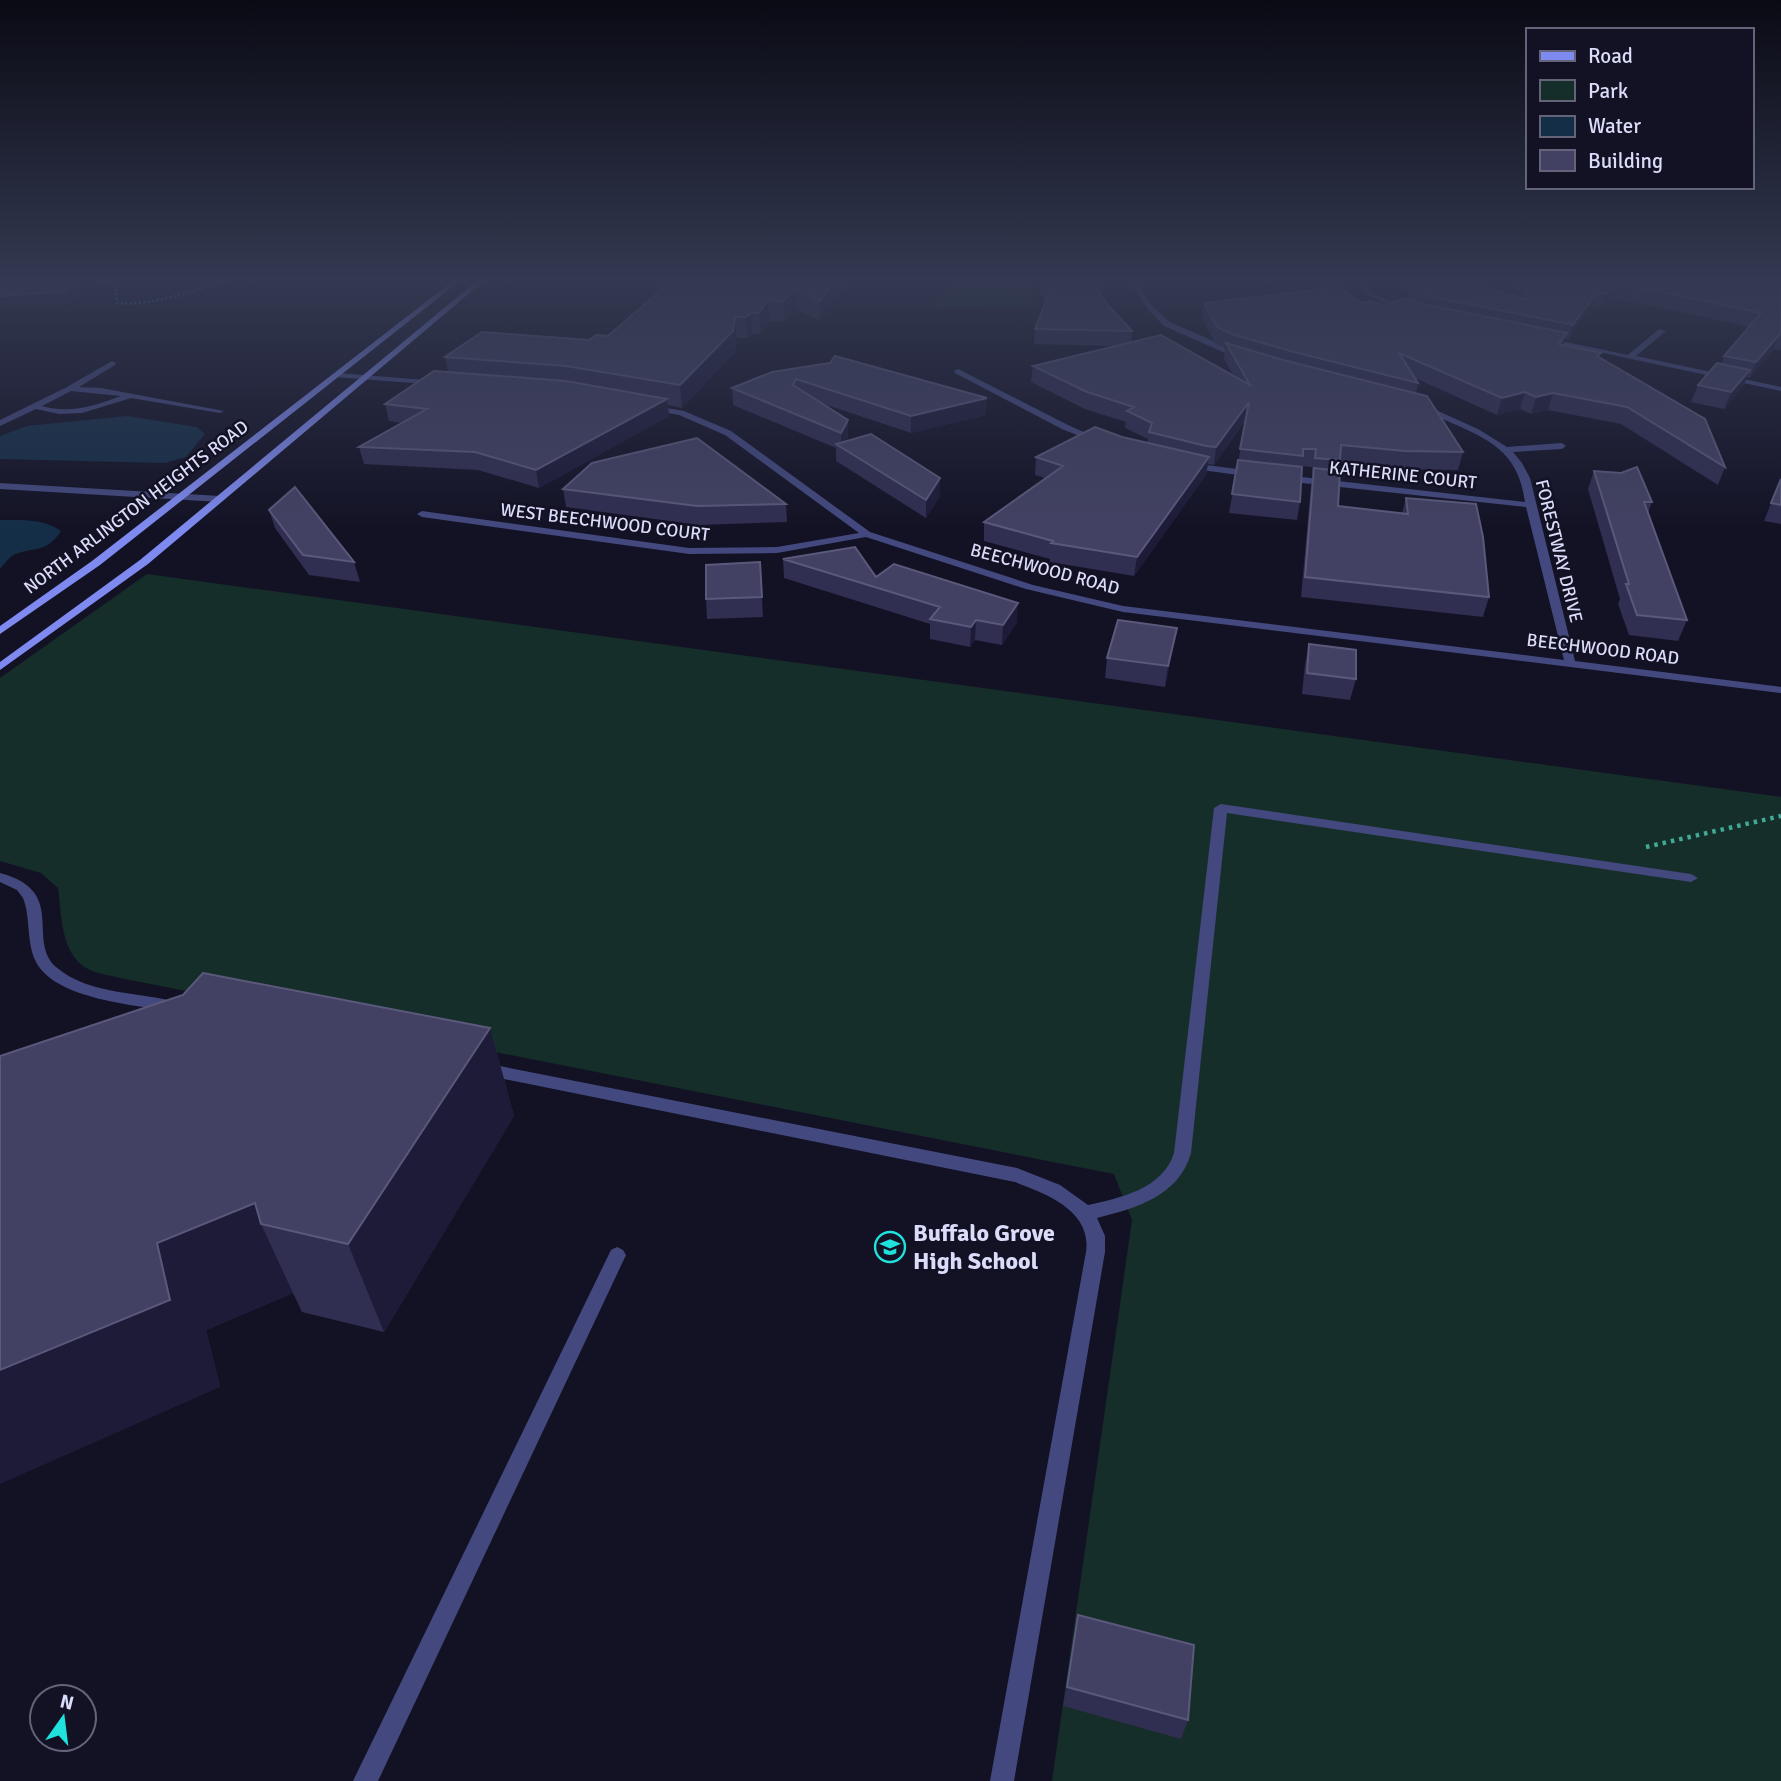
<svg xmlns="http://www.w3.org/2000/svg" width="1781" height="1781" viewBox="0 0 1781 1781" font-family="Signika,sans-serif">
<rect width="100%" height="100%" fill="#131225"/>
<path fill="#162e2a" d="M957 280H1031L1034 306 932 308Z
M147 574 1781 797V1781H1052L1132 1220 1114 1174 120 978C110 975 97 974 88 969 60 954 62 915 58 888L41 873 0 861V678Z"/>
<path fill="#152e47" d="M127 416 197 427 205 434 186 457 165 463 0 459V436L27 426Z
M0 520C21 520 43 518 61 531 46 555 30 546 12 556 8 559 3 565 0 569Z"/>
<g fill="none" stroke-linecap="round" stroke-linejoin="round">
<path stroke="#3faa96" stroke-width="2.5" stroke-dasharray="2 2.5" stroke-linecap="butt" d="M97 280 115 285 117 303C159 307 196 287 236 280"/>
<path stroke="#3faa96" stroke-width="4.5" stroke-dasharray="3.5 5" stroke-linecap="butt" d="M1646 847 1781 816"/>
<path fill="#43497e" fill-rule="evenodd" d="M112 361 116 363 115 365 79 387 101 388 224 411 220 413 131 398 82 413 59 414 36 409 0 426V420L67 387ZM71 391 121 396C95 406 69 414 42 406Z
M1221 804 1691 874 1698 878 1691 882 1227 813 1191 1153C1179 1196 1136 1208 1097 1218L1105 1236V1252L1014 1781H990L1086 1252C1092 1211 1047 1194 1015 1182L484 1075 478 1073 476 1069 478 1065 484 1063 1017 1168 1060 1185 1088 1205C1120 1198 1163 1189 1174 1153L1214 808Z
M0 873C68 891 26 940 56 967 90 996 140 991 180 1003L183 1007 180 1011 175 1012C137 1005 56 1000 36 962 26 942 31 918 23 898L17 890 0 882Z
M617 1247 623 1250 626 1255 378 1781H353L611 1250Z"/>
<path fill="#43497e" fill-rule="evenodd" d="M1133 280H1139L1138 284 1152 306 1170 322 1245 355V359H1239L1164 326 1147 308 1132 284Z
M1357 280H1363L1372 293 1408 309 1402 310 1368 295Z
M1659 329 1666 331 1636 356 1781 387V391L1543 340 1547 338 1628 355Z
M958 369 1068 425 1104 441 1097 443 1062 429 955 373 954 371Z
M338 373 438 381 442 383 438 385 335 377 334 375Z
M649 405 684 411 731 431 870 532 1033 585 1123 606 1564 660 1526 507 1284 481 1279 478 1284 475 1525 502C1518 450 1488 439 1445 420 1436 416 1427 413 1420 408L1427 406 1478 429 1507 447 1562 443 1566 446 1562 449 1513 452 1522 463 1530 478 1575 661 1781 687V693L1123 612 1026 589 866 537 777 553 689 554 422 517 417 514 422 511 689 548 777 547 859 533 725 435 679 415 646 409 645 407Z
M1190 463 1253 471 1258 474 1253 477 1187 468 1186 466Z
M0 483 220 496 225 499 220 502 0 489Z"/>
<path fill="#7e8aef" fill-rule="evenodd" d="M454 280H461L100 565 0 634V626L92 561Z
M478 280H485L148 564 0 670V662L140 560Z"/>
</g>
<path fill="#302e51" d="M120 280H173L169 282Z
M1041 280 1107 304 1132 331 1131 342 1233 375 1224 359 1225 348 1215 343 1202 318 1204 303H1362L1383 305 1409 299 1405 280H1454L1521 298 1517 280H1781V350L1774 349 1750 378 1747 377 1743 386 1724 409 1691 402 1698 385 1721 364 1724 356 1749 327 1643 304 1614 300 1601 308 1592 306 1568 340 1565 339 1563 345 1599 357 1725 467 1718 485 1621 424 1548 410 1531 414 1520 409 1497 415 1415 378 1418 383 1416 393 1463 452 1458 470 1401 469 1340 463 1338 471V506L1402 513 1406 498 1489 597 1483 617 1301 597 1311 486 1313 476H1312V467L1301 466 1300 502 1297 520 1229 513 1246 419 1214 465 1208 464 1206 475 1134 576 1050 562V559L984 541V522L1045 478 1035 475 1036 457 1122 437 1147 443 1148 439 1125 428 1126 422 1085 409 1031 382 1033 366 1114 346 1034 344 1035 329 1046 301 1040 294Z
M1276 280H1314V283Z
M850 281 820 321 796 309 785 322 770 321 760 334H752L748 338H737L735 352 682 408 668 405 669 416 539 488 478 470 364 464 359 447 402 423 389 421 385 404 448 372 445 357 589 340 608 336 653 297Z
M772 372 986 415 911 433 824 404 848 420V437L846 441 940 478V496L926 518 836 461V448L733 405 732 388Z
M1594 471 1652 502 1648 513 1687 620 1678 641 1629 635 1618 604 1620 599 1588 489Z
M1781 478V524L1764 521Z
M563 489 786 504 787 522 699 525 566 507Z
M269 510 354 562 360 582 309 575 275 528Z
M783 559 876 577 1017 622 1002 645 975 640 970 647 930 639V624L784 578Z
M760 562 763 617 707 619 706 599Z
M1177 628 1173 648 1165 687 1105 678 1107 658Z
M1309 644 1356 679 1350 700 1302 694 1305 664Z
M490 1028 514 1116 384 1332 302 1312 293 1293 206 1330 220 1387 0 1056Z
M1078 1615 1188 1720 1181 1739 1063 1706Z"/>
<path fill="#1d1b38" d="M74 280H85L72 304 0 309V296Z
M836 280H850V281L820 321V301Z
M1618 286 1614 300 1601 308 1605 294Z
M795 288 796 309 785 322 784 301Z
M1597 292 1592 306 1568 340 1573 325Z
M768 300 770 321 760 334 759 313Z
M751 313 752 334 748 338 746 317Z
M735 317 737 338 735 352 682 408 680 385Z
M1567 333 1562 349 1559 344Z
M1780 334 1774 349 1750 378 1756 362Z
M1750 370 1743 386 1724 409 1731 392Z
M1525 392 1520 409 1497 415 1502 398Z
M1553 393 1548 410 1531 414 1536 397Z
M987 398 986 415 911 433V416Z
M667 399 669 416 539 488 536 470Z
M1249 402 1246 418 1214 465 1216 447Z
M848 420V437L843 448 841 447V433Z
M1209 457 1206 475 1134 576 1137 557Z
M940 478V496L926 518V500Z
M1018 603 1017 622 1002 645 1003 625Z
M976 620 975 640 970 647 971 627Z
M1177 628 1173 648 1165 687 1168 666Z
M490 1028 514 1116 384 1332 348 1244Z
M255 1203 261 1224 293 1293 206 1330 220 1387 0 1484V1370L157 1243Z"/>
<path fill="#424163" stroke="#5a597b" stroke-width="2" d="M0 280H74L67 291 0 296Z
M671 280H836L820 301 795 288 784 301 768 300 759 313H751L746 317H735L733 331 680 385 566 366 445 357 482 332 589 340 596 335 608 336 653 297Z
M1041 280H1092L1107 304 1132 331 1035 329 1050 290Z
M1411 280H1454L1530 300 1524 280H1781V334H1780L1756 362 1724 356 1761 313 1648 289 1618 286 1605 294 1597 292 1573 325 1428 296 1414 290Z
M1339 287 1362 303 1370 301 1383 305 1405 298 1422 304 1567 333 1559 344 1601 353 1597 356 1705 419 1725 467 1627 407 1553 393 1536 397 1525 392 1502 398 1399 353 1418 383 1294 352 1232 334 1217 327 1204 303Z
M1161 335 1250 385 1226 343 1283 360 1427 396 1463 452 1405 451 1341 445 1340 460 1315 458 1316 449H1303V456L1240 449 1249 402 1216 447 1206 446 1149 432 1152 423 1127 411 1134 407 1087 392 1033 366Z
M835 356 987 398 911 416 796 379 793 385 848 420 841 433 732 388 772 372 830 363Z
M1717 363 1750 370 1731 392 1698 385Z
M434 371 566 381 667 399 536 470 475 452 359 447 427 409 385 404Z
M1095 427 1122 437 1209 457 1137 557 1051 543 1053 541 984 522 1063 466 1036 457Z
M871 434 940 478 926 500 836 444Z
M697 438 786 504 697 506 563 489 592 463Z
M1238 460 1302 467 1300 502 1232 494Z
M1637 467 1652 502H1644L1687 620 1637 615 1626 584H1629L1594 471 1621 473Z
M1314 468 1340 471 1338 506 1408 514 1406 498 1476 504 1483 537 1489 597 1305 577Z
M1781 479V505L1771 503Z
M295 487 354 562 303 555 269 510Z
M855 547 876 577 894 564 1018 603 1003 625 976 620 971 627 930 619 940 607 783 559Z
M760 562 762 597 706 599V565Z
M1118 620 1177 628 1168 666 1107 658Z
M1309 644 1356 650V679L1307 673Z
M203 973 490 1028 348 1244 261 1224 255 1203 157 1243 170 1300 0 1370V1056L183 995Z
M1078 1615 1194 1645 1188 1720 1067 1687Z"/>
<linearGradient id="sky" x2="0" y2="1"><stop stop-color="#0a0a14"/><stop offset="0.53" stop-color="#333951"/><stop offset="1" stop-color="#333951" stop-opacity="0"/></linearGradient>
<rect width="1781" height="529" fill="url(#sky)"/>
<defs>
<g id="school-ring" transform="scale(1.575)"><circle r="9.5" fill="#131225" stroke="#1fe2dc" stroke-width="1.5"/><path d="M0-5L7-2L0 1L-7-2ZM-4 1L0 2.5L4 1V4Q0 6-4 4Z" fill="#1fe2dc"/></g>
</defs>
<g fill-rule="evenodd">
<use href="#school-ring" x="890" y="1247"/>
</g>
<g text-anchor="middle" stroke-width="5" stroke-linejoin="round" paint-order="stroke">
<g font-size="18" fill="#dbdcfa" stroke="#131225">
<text transform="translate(1403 475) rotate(6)" y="6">KATHERINE COURT</text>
<text transform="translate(136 507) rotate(-37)" y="6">NORTH ARLINGTON HEIGHTS ROAD</text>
<text transform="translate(605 522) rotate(7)" y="6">WEST BEECHWOOD COURT</text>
<text transform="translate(1559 551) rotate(76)" y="6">FORESTWAY DRIVE</text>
<text transform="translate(1045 569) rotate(15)" y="6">BEECHWOOD ROAD</text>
<text transform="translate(1603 649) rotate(7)" y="6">BEECHWOOD ROAD</text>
</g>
<g font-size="24" font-weight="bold" fill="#dbdcfa" stroke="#131225" text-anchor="start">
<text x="913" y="1241">Buffalo Grove<tspan x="913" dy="28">High School</tspan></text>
</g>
</g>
<rect x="1526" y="28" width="228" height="161" fill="#131225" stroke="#63637a" stroke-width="2"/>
<rect x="1540" y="51" width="35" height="10" fill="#7e8aef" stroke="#63637a" stroke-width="2"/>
<text x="1588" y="63" font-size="21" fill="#dbdcfa">Road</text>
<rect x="1540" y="80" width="35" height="21" fill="#162e2a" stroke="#63637a" stroke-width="2"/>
<text x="1588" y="98" font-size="21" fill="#dbdcfa">Park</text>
<rect x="1540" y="116" width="35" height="21" fill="#152e47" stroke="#63637a" stroke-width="2"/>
<text x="1588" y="133" font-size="21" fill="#dbdcfa">Water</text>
<rect x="1540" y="150" width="35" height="21" fill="#424163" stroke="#63637a" stroke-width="2"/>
<text x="1588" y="168" font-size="21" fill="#dbdcfa">Building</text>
<g transform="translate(63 1718) rotate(14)"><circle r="33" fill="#131225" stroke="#63637a" stroke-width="2"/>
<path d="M0-5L12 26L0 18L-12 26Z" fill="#1fe2dc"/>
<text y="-10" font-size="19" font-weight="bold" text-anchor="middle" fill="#dbdcfa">N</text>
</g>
</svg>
